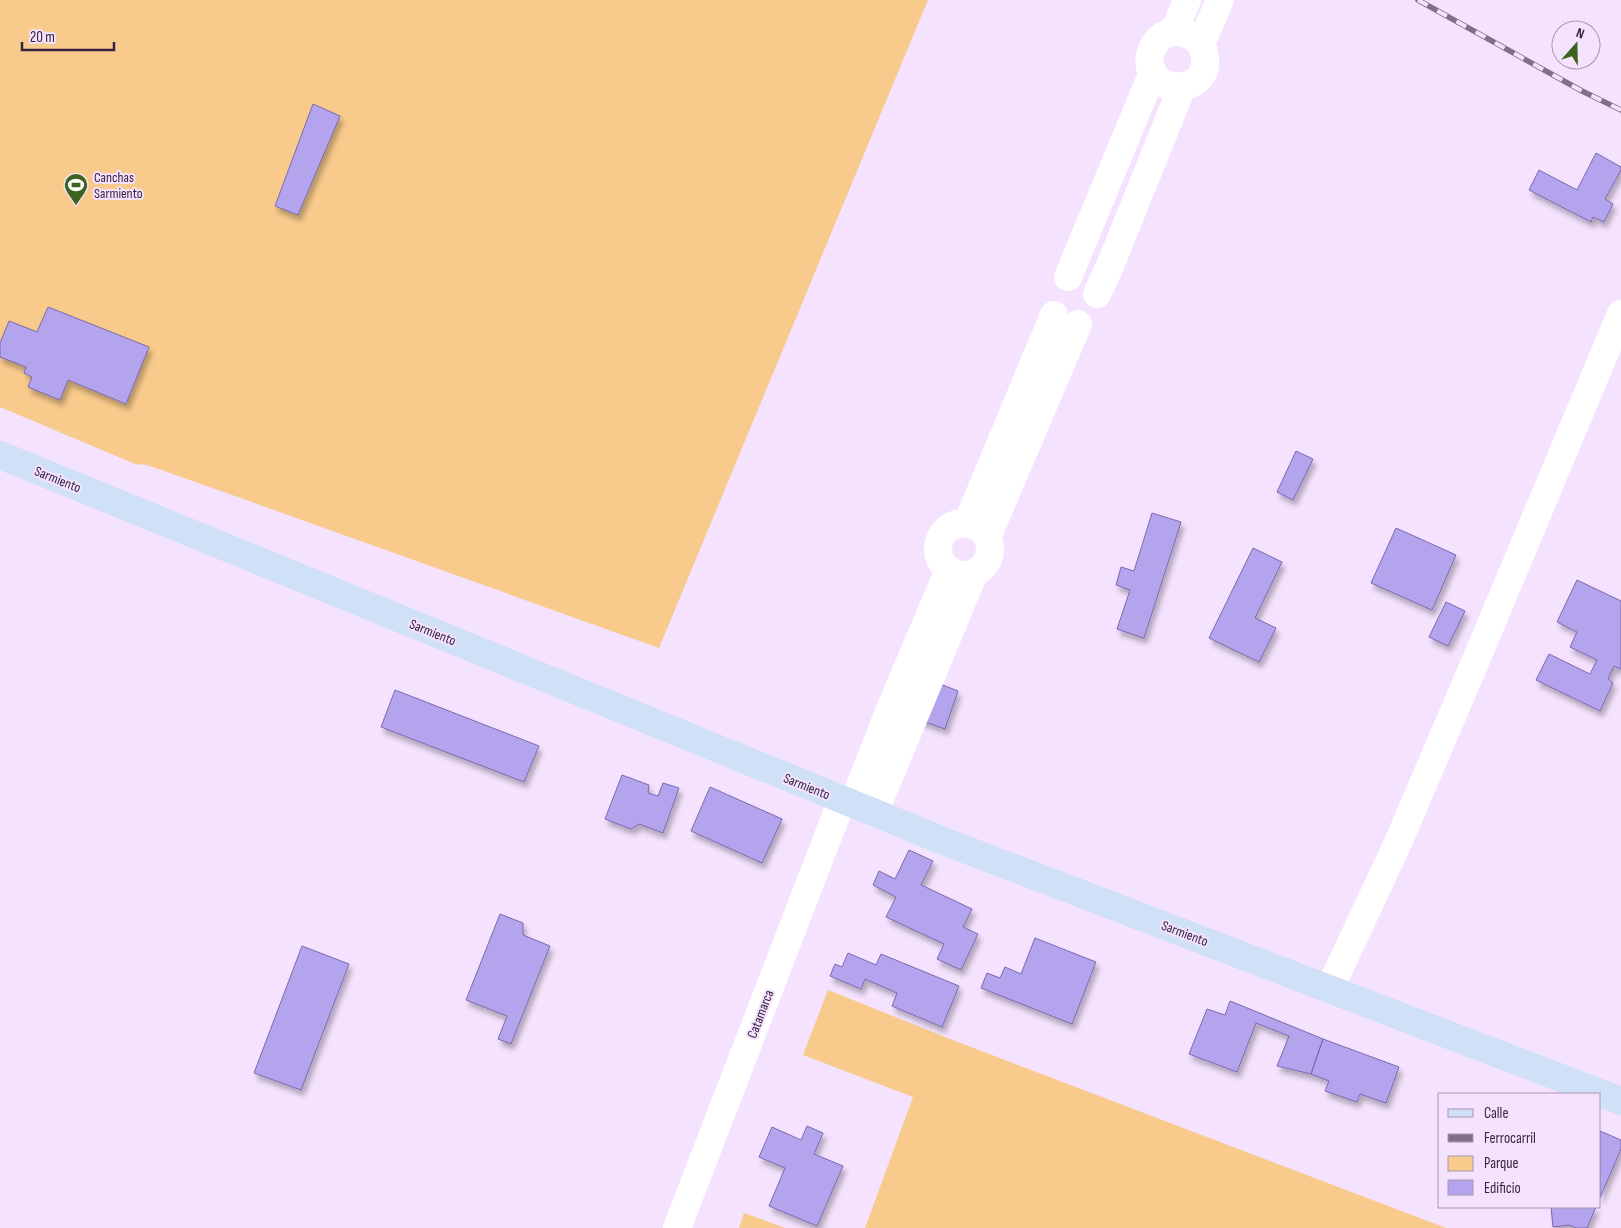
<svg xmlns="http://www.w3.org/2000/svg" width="1621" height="1228" viewBox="0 0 1621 1228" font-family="'Sofia Sans Condensed',sans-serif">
<defs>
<filter id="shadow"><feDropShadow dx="3" dy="5.5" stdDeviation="2.5" flood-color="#0004"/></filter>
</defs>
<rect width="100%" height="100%" fill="#f4e2fe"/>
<path fill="#f8ca8c" d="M0 0H928L659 648 218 490 147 465 135 464 0 407Z
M828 990 950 1039 1446 1228H865L913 1097 803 1055Z
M744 1213 785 1228H739Z"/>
<path fill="#b4a4ee" stroke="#7a69ae" filter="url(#shadow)" d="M313 104 340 116 298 215 275 206Z
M1596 153 1621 167V170L1605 199 1613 204 1604 222 1593 217 1591 222 1529 190 1539 170 1577 190Z
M48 307 149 347 126 404 68 380 60 400 28 387 32 377 24 373 26 367 0 357V343L9 321 37 332Z
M1296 451 1313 459 1293 500 1277 492Z
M1152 513 1181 522 1144 638 1117 629 1130 590 1116 585 1121 567 1134 571Z
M1396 528 1456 555 1432 610 1371 583Z
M1253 548 1282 562 1255 618 1276 628 1259 662 1209 638Z
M1577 580 1621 601V669L1614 666 1608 679 1613 683 1600 711 1536 680 1549 654 1590 674 1597 660 1570 647 1577 632 1557 622Z
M1446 602 1465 611 1448 646 1429 637Z
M907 671 958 691 945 729 914 718Z
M395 690 539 746 524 782 381 727Z
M622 775 649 785 648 793 658 796 663 783 679 788 663 833 639 824 631 829 605 819Z
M710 787 782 819 762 863 691 831Z
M909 850 933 861 921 885 972 909 963 927 978 934 961 970 937 959 944 944 886 917 896 897 873 885 879 871 895 879Z
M500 914 523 923V935L550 946 511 1044 498 1039 507 1016 466 1000Z
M1035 938 1096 962 1072 1024 981 988 987 973 1000 978 1005 967 1021 974Z
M302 946 349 964 301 1090 254 1073Z
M848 953 876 965 881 954 959 986 942 1027 892 1006 897 993 865 979 861 989 830 976 835 964 842 967Z
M1230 1001 1323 1039 1311 1074 1277 1066 1289 1036 1256 1023 1237 1072 1189 1054 1207 1009 1225 1015Z
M1323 1039 1399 1067 1386 1103 1360 1094 1357 1102 1325 1091 1329 1081 1311 1074Z
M807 1126 823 1133 814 1154 843 1166 817 1226 769 1206 785 1168 759 1157 772 1127 801 1140Z
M1600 1131 1621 1140V1149L1600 1198Z
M1551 1207H1596L1587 1228H1576L1570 1225 1553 1227Z"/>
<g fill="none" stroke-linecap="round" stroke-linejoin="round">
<path stroke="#fff" stroke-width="28" d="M1174 32 1187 0
M1201 44C1188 29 1163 26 1153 47 1130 97 1226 103 1201 44L1220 0
M1068 277 1153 72
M1097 294 1110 266 1182 87
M938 549a26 26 0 1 1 52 0a26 26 0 1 1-52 0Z
M967 524 1054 315
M987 537 1078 324
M853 804 890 709 949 570
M874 813 974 573
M1330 988 1397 845 1476 660 1621 314
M677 1228 842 800"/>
<path stroke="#d0e1f7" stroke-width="28" d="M0 455 946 842 1621 1101"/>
<g stroke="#816f8a" stroke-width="5.5">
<path id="rail" d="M1418 0 1582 91 1621 110"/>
</g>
<use href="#rail" stroke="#f4e2fe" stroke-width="4" stroke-dasharray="11" stroke-linecap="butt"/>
</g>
<defs>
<g id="stadium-pin" transform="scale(1.25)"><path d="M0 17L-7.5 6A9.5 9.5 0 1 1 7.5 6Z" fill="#3d641e" stroke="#f4e2fe"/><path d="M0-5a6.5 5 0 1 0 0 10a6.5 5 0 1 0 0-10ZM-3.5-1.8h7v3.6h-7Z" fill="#fff"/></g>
</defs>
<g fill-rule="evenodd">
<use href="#stadium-pin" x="76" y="185"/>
</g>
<g text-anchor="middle" stroke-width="4" stroke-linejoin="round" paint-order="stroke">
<g font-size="14" fill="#372540" stroke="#f4e2fe" text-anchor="start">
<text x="94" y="182">Canchas<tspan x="94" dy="16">Sarmiento</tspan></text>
</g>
<g font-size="14" fill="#372540" stroke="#f4e2fe">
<text transform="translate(58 479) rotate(22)" y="5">Sarmiento</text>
<text transform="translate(433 632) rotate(22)" y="5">Sarmiento</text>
<text transform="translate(807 786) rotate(22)" y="5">Sarmiento</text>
<text transform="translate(1185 933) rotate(21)" y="5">Sarmiento</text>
<text transform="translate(760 1014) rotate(-69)" y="5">Catamarca</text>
</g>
</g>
<rect x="1438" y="1093" width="162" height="115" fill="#f4e2fe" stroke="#a896b2"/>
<rect x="1448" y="1109" width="25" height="8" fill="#d0e1f7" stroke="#a896b2"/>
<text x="1484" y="1118" font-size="15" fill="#372540">Calle</text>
<rect x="1448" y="1134" width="25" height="8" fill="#816f8a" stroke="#a896b2"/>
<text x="1484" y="1143" font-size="15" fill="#372540">Ferrocarril</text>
<rect x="1448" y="1156" width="25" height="15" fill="#f8ca8c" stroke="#a896b2"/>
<text x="1484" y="1168" font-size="15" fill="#372540">Parque</text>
<rect x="1448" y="1180" width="25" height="15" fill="#b4a4ee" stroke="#a896b2"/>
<text x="1484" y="1193" font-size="15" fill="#372540">Edificio</text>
<g transform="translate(1576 45) rotate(20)"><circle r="24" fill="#f4e2fe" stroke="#a896b2"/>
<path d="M0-4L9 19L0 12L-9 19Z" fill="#3d641e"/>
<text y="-8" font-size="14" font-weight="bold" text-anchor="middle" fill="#372540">N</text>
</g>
<path d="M22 42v8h92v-8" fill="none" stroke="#372540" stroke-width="2.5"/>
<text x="30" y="42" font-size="15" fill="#372540" stroke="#f4e2fe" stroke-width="4" paint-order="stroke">20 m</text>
</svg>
